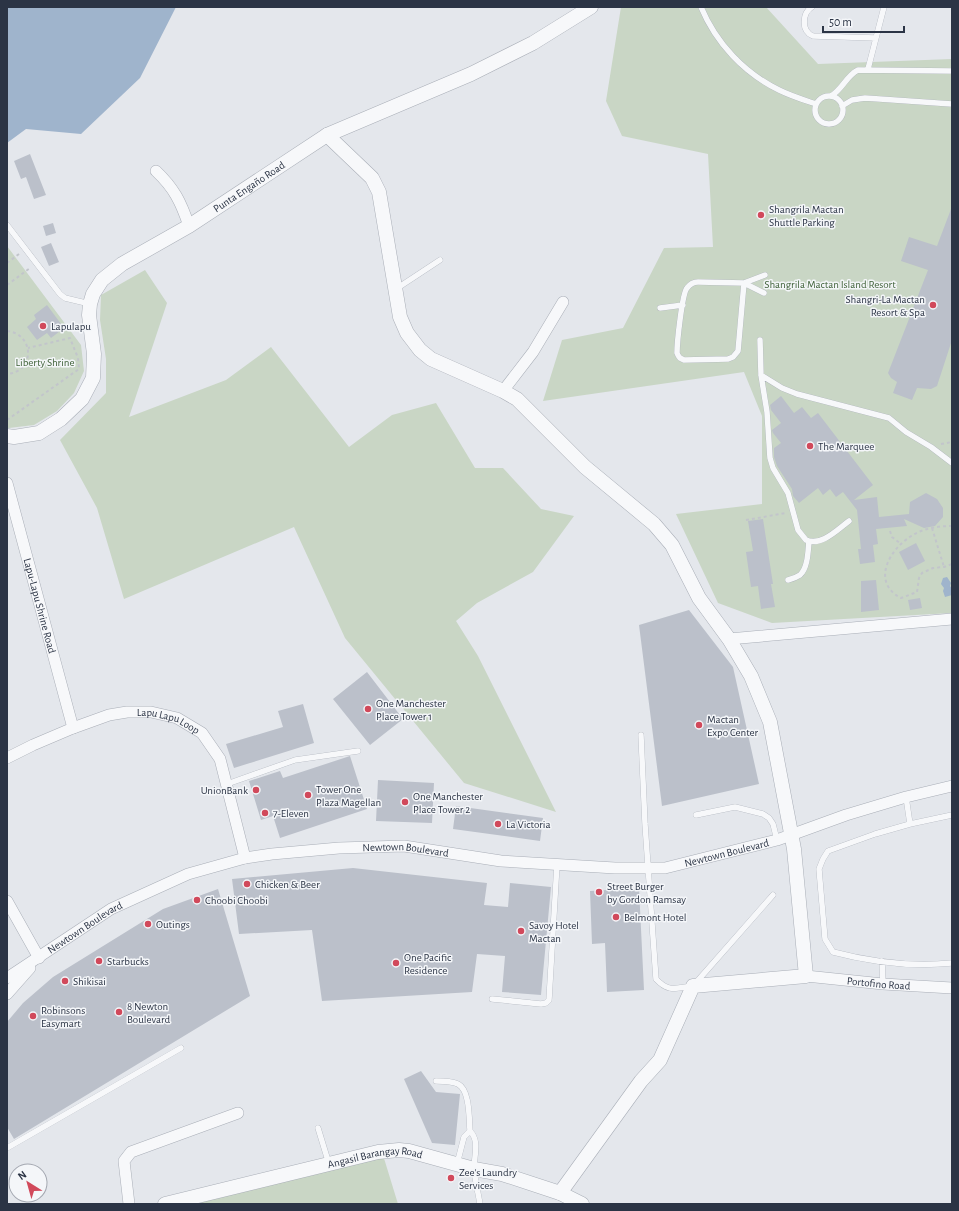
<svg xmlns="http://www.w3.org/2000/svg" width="959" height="1211" viewBox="0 0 959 1211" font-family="'Alegreya Sans',sans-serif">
<rect width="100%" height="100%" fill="#e4e7ec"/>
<path fill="#c9d6c5" d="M621 7H766L818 64 952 59V613L772 623 718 603 676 514 762 504V416L744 372 543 401 562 340 623 328 664 248 713 247 708 154 622 136 606 101Z
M7 246 81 345 84 371 74 393 57 411 34 425 9 428H7Z
M145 270 167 303 129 417 226 380 271 347 349 447 392 415 436 403 475 468H503L541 509 574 516 533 572 477 603 456 621 478 656 556 812 464 783 345 638 294 527 124 599 97 508 60 440 106 393V359L100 320 101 295Z
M383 1155 398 1204H195Z"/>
<path fill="#9fb4cc" d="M7 7H176L140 78 81 134 26 129 7 143Z
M947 577 951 583 950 586 952 589V595L945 597 943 591 944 588 941 584 943 578Z"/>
<path fill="#bbc0ca" d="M30 154 46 195 34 199 26 177 21 179 14 161Z
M951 209 952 340 937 386 931 389 917 388 912 400 893 393 897 382 891 378 888 373 928 270 901 261 909 237 937 246Z
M53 223 56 233 46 236 43 226Z
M51 243 59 262 49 266 41 247Z
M47 305 64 328 51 338 47 333 37 340 27 327 36 319 34 315Z
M781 396 794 413 802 407 811 418 818 413 873 485 854 500 877 497 879 517 909 514 910 502 926 493 937 499 943 508V517L935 526 924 528 904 519 907 526 876 529 878 544 873 545 875 562 860 564 858 549H861L857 510 843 492 836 497 830 489 823 495 818 488 799 503 793 496 792 489 777 466 774 457V448L781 443 773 433 772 430 781 423 771 410 770 405Z
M763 519 773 584H771L775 607 761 609 758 586 751 587 746 552 753 551 748 521Z
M916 543 925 561 908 570 899 552Z
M876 580 879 610 861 612V581Z
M920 598 922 608 910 610 908 600Z
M689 610 733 667 759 784 662 806 639 625Z
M367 672 403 719 370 745 333 699Z
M303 704 314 743 234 768 226 744 283 727 278 711Z
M350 756 367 809 280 838 273 816 261 820 249 781 280 771 283 778Z
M378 780 434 783 432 823 376 821Z
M456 806 543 818 540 841 453 829Z
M353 868 487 883 484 905 508 907 510 883 551 887 541 995 502 992 505 956 477 954 472 992 322 1001 312 930 239 934 232 879Z
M639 888 644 990 607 992 605 943 592 944 590 891Z
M218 889 250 996 14 1139 7 1127V1022L23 1003 53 977 163 909Z
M421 1071 436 1092 460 1094 455 1145 432 1143 404 1079Z"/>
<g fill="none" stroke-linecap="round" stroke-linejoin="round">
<g stroke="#a9aeb7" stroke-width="6">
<path id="service" d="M701 7C716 43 744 73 779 90 791 96 804 100 816 104
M812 7C802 13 801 31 813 36L876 38
M868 69 884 7
M831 96C843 89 846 76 858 70L952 71
M815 110a14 14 0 1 1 28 0a14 14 0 1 1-28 0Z
M842 106 852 100 865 98 952 104
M7 225 60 294 65 298 90 304
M744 283 738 351 733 357 728 359 684 360 680 358C678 356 678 356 677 353 677 343 682 294 687 288 690 284 693 282 698 282L744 283 765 275
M744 283 764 293
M396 289 440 260
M660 308 683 305
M760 340 761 375 767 412 770 458 773 468 788 493 798 530 806 540C821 547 838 529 849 521
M761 375 782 388 797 394 889 418 906 432 931 447 952 463
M788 580C792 579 797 577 800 575 808 568 808 551 809 541
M641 735 645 824 656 979C669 993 676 988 693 986L773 895
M227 784 295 760 358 751
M906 797 910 824
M696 815 735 807 763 814 769 818 773 824 777 840
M952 815 910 824 875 834 828 851 823 859 819 869 825 939 833 952C871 962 913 967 952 963
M882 961 883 984
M492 999 541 1004 546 1003 549 1000 557 864
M436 1081C443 1081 451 1081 458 1084 470 1090 469 1119 470 1131L464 1137 457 1164
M318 1128 329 1164
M470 1131C480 1141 474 1156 474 1169 475 1180 478 1192 480 1204
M7 1148 181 1048"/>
</g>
<g stroke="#a9aeb7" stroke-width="12">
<g id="minor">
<path d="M156 171C174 188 181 202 189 226"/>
<path d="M503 391 533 352 563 302"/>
<path id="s1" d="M7 483 73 728"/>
<path d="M729 639 952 619"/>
<path id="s2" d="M7 758 33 745 73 728 109 715 127 712H151L177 718 202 733 220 759 245 858"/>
<path d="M7 901 39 958"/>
<path id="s3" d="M806 976 883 984 952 988"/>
<path id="s4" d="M7 978 111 909 188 874 245 858 272 854 339 848 404 846 501 861 615 868H665L777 840 846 815 906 797 952 786"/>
<path d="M7 994 30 968"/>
<path d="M129 1204 124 1161 131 1152 238 1113"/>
</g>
</g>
<g stroke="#a9aeb7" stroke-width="15">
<g id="tertiary">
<path d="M327 135 372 178 379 192 400 317 407 333 420 350 431 359 503 391 517 399 585 467 654 524 672 545 699 598 729 639 751 676 770 722 794 849 806 976 693 986 660 1060 641 1081 560 1193"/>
<path id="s5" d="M7 436 14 437 39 433 61 419 82 399 93 378 94 354 89 315 90 304 93 294 102 280 122 264 189 226 327 135 471 74 533 43 591 7"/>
<path id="s6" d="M165 1204 378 1152 399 1150 409 1151 474 1169 502 1174 560 1193 582 1204"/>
</g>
</g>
<path stroke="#c2c5cb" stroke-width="2" stroke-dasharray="3 3" stroke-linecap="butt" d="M7 263 19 254
M7 285 30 268
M7 331C35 334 35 372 7 374
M7 420 79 369 78 358 70 338 28 348
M941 444 952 442
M746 520 786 513
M952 526C939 526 924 528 913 535 890 548 870 582 901 598L917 592 919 578 922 573 933 568 944 567 952 564
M932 528 944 567
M890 531 892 537 901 544"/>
<use href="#service" stroke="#f7f8fa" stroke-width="5.5"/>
<use href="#minor" stroke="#f7f8fa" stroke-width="11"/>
<use href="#tertiary" stroke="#f7f8fa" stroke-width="14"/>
</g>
<g fill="#d1495b" stroke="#f4f6f9" stroke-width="1.5">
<circle cx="761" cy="215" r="4"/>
<circle cx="933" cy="305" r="4"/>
<circle cx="43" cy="326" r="4"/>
<circle cx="810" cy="446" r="4"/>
<circle cx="368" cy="709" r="4"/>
<circle cx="699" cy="725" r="4"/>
<circle cx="256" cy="790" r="4"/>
<circle cx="308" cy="795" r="4"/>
<circle cx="405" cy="802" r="4"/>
<circle cx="265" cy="813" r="4"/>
<circle cx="498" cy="824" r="4"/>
<circle cx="247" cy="884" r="4"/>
<circle cx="599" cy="892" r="4"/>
<circle cx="197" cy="900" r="4"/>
<circle cx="616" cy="917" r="4"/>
<circle cx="148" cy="924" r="4"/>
<circle cx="521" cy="931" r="4"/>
<circle cx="99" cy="961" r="4"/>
<circle cx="396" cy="963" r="4"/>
<circle cx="65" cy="981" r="4"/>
<circle cx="119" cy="1012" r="4"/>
<circle cx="33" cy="1016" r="4"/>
<circle cx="451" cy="1178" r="4"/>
</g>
<g text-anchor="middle" stroke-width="3" stroke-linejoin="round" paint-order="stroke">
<g font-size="11" fill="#2b3445" stroke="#f4f6f9">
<text dy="4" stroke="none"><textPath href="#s5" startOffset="387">Punta Engaño Road</textPath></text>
<text dy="4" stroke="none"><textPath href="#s1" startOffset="127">Lapu-Lapu Shrine Road</textPath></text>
<text dy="4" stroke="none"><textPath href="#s2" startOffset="172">Lapu Lapu Loop</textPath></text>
<text dy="4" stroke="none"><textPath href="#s4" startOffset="430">Newtown Boulevard</textPath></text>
<text dy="4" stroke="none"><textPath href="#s4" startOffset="754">Newtown Boulevard</textPath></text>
<text dy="4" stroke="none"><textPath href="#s4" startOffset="93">Newtown Boulevard</textPath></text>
<text dy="4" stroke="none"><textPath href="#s3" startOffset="73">Portofino Road</textPath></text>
<text dy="4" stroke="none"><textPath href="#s6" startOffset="216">Angasil Barangay Road</textPath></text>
</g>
<g font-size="11" fill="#2b3445" stroke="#f4f6f9" text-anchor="start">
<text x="769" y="213">Shangrila Mactan<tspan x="769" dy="13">Shuttle Parking</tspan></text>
<text x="925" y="303" text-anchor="end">Shangri-La Mactan<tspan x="925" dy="13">Resort &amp; Spa</tspan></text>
<text x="51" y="330">Lapulapu</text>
<text x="818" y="450">The Marquee</text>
<text x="376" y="707">One Manchester<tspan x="376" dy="13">Place Tower 1</tspan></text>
<text x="707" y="723">Mactan<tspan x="707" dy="13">Expo Center</tspan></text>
<text x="316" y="793">Tower One<tspan x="316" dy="13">Plaza Magellan</tspan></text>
<text x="248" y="794" text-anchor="end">UnionBank</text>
<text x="413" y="800">One Manchester<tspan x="413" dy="13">Place Tower 2</tspan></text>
<text x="273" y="817">7-Eleven</text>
<text x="506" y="828">La Victoria</text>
<text x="255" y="888">Chicken &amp; Beer</text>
<text x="607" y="890">Street Burger<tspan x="607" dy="13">by Gordon Ramsay</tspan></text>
<text x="205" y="904">Choobi Choobi</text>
<text x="624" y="921">Belmont Hotel</text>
<text x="156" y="928">Outings</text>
<text x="529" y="929">Savoy Hotel<tspan x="529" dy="13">Mactan</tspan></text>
<text x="404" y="961">One Pacific<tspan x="404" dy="13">Residence</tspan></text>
<text x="107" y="965">Starbucks</text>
<text x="73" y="985">Shikisai</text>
<text x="127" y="1010">8 Newton<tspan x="127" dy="13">Boulevard</tspan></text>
<text x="41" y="1014">Robinsons<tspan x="41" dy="13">Easymart</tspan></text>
<text x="459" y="1176">Zee's Laundry<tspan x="459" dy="13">Services</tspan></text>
</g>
<g font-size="11" fill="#3f6138" stroke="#f4f6f9">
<text x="830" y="288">Shangrila Mactan Island Resort</text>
<text x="45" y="366">Liberty Shrine</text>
</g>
</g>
<rect width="959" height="1211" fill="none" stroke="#2b3445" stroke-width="16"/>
<g transform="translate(28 1183) rotate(323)"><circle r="19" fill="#f4f6f9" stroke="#a4a8b1"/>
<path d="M0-3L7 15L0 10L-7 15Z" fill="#d1495b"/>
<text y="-6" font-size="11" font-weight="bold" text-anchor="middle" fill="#2b3445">N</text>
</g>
<path d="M823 26v6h81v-6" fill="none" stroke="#2b3445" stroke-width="2"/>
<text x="829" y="26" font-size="12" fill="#2b3445" stroke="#f4f6f9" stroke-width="3" paint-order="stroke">50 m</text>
</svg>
